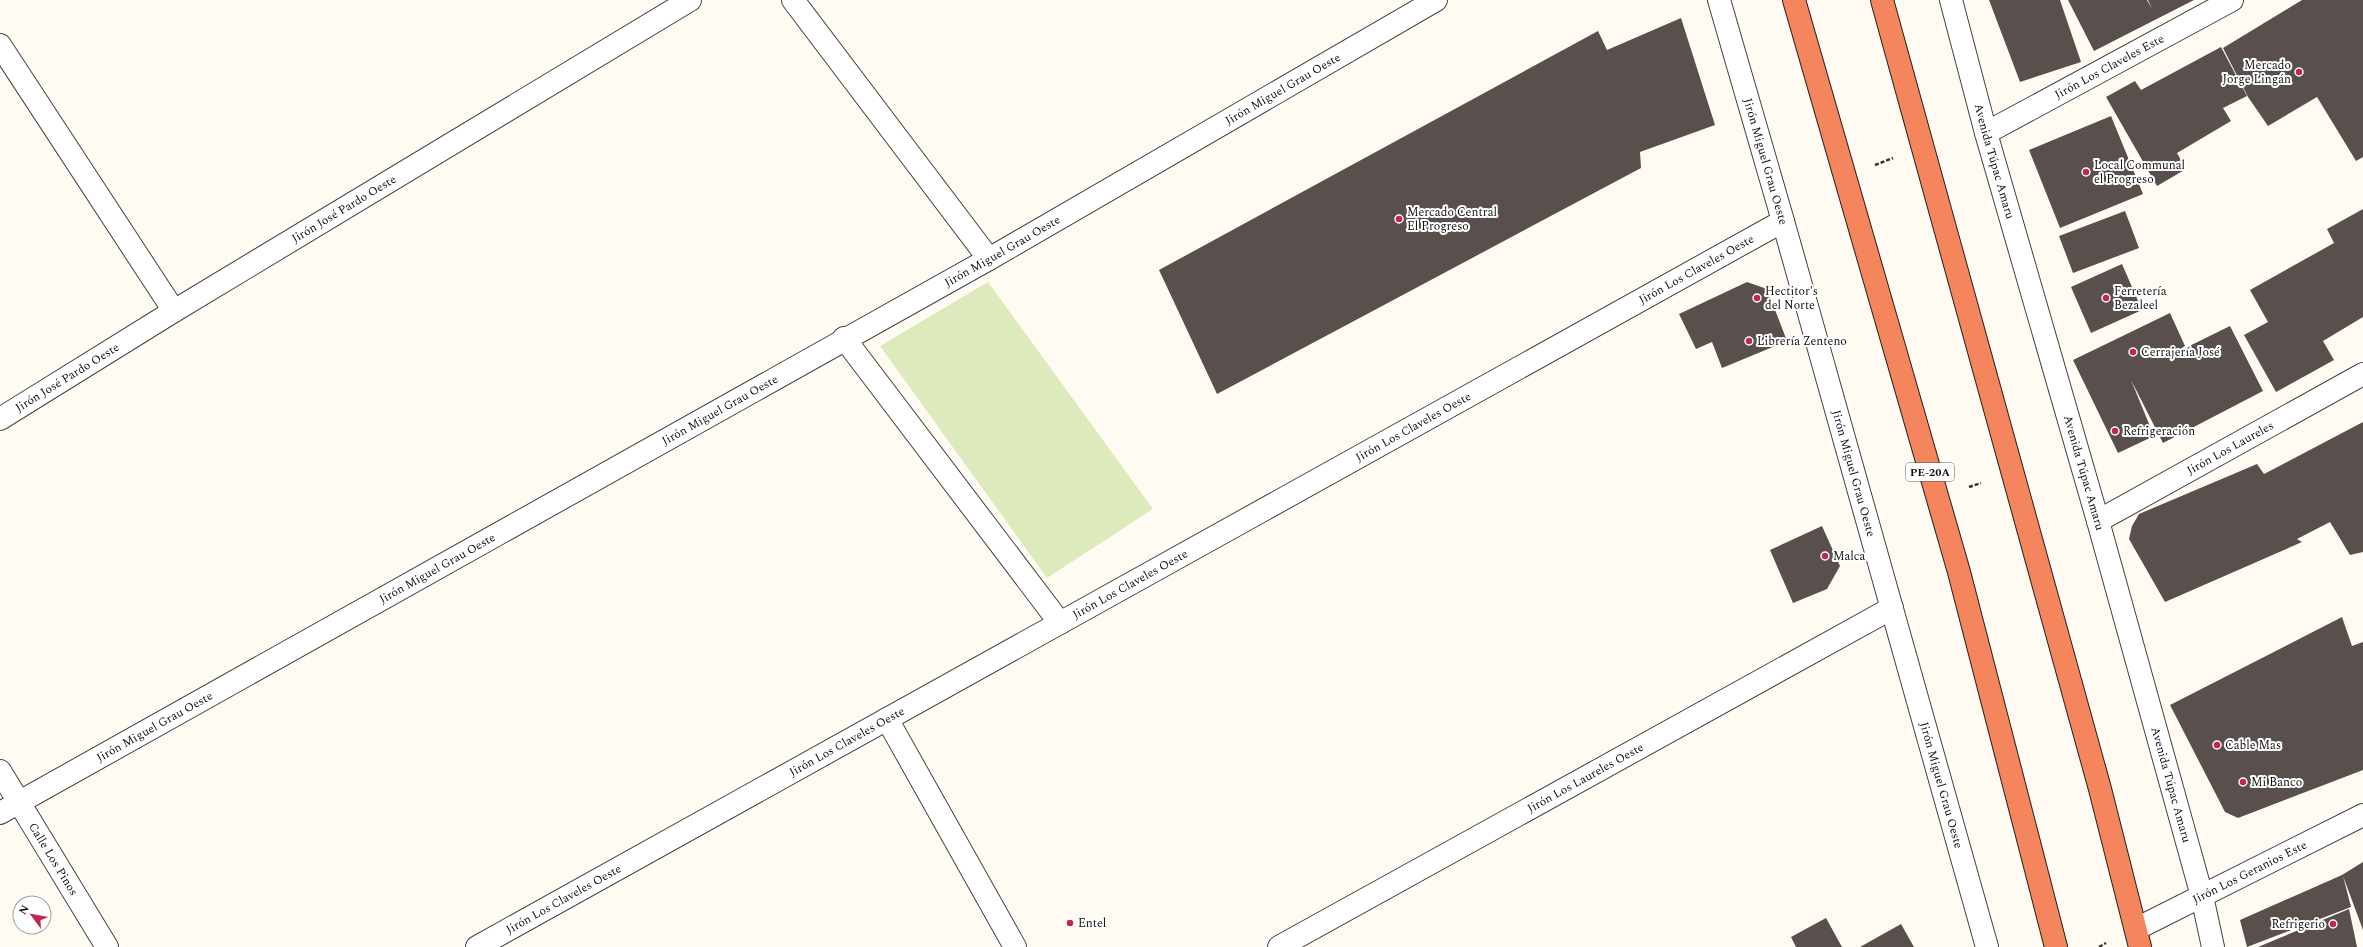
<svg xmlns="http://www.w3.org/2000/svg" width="2363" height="947" viewBox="0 0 2363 947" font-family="Spectral,serif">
<rect width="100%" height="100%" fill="#fffbf3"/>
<path fill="#ddeabc" d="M988 282 1153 509 1047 578 880 346Z"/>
<path fill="#594f4c" d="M1989 0H2060L2081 62 2020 82Z
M2068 0H2147L2152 9 2148 0H2194L2094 51Z
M2302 0H2363V157L2356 161 2317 97 2268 126 2248 97 2223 48Z
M1681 18 1715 125 1640 152 1641 168 1217 394 1159 270 1598 31 1607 50Z
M2221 47 2247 96 2223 108 2231 121 2177 153 2186 169 2157 186 2106 97 2135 81 2141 90Z
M2111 116 2143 194 2060 228 2029 150Z
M2363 209V317L2323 341 2334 360 2276 392 2244 335 2268 322 2250 290 2334 243 2327 229Z
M2125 211 2139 248 2073 273 2059 236Z
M2122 264 2142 310 2091 333 2071 287Z
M1747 282 1767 289 1787 341 1722 368 1712 342 1696 349 1679 314Z
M2170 313 2185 346 2167 357 2230 326 2263 391 2163 443 2131 380 2154 436 2118 453 2073 360Z
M2363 422V552L2350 555 2330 522 2297 539 2302 542 2165 602 2129 539 2132 526 2139 514 2257 464 2264 474Z
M1822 526 1840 566 1827 589 1793 603 1770 550Z
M2342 617 2352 646 2363 642V770L2238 818 2225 812 2170 705Z
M2363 862V930L2343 876 2351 907 2247 947 2240 920 2342 875Z
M2349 909 2357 947H2258Z
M1826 918 1842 947H1796L1791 937Z
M1901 924 1914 947H1860Z"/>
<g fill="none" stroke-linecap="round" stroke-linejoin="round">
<g stroke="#434343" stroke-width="24">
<g id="minor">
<path d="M793 0 989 259"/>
<path id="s1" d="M1719 0 1783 221 1987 947"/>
<path id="s2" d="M1951 0 1986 133 2098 521 2202 896 2213 947"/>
<path d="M0 45 174 311"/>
<path id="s3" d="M1986 133 2232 0"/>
<path d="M844 338 1060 623"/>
<path id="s4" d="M0 419 174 311 690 0"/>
<path id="s5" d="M2098 521 2363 374"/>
<path d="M887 719 1015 947"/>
<path id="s6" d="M0 771 107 947"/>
<path id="s7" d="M0 813 989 259 1436 0"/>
<path id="s8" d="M2136 929 2363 815"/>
<path id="s9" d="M477 947 1783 221"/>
<path id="s10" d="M1279 947 1892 608"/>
</g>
</g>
<g stroke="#212121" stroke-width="24">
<path id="highway" d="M1794 0 1959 572 2056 947
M1882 0 2100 789 2140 947"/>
</g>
<path stroke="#323232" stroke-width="2.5" stroke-dasharray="4 2" stroke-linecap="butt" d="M1875 165 1893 158
M1969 487 1981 483
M2099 947 2106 943"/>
<use href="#minor" stroke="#fff" stroke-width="22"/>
<use href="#highway" stroke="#f4855d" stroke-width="22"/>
</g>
<g fill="#c1274b" stroke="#fff" stroke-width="1.5">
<circle cx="2299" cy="72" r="4"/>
<circle cx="2086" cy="172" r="4"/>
<circle cx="1399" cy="219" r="4"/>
<circle cx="1757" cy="298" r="4"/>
<circle cx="2106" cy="298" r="4"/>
<circle cx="1749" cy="341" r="4"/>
<circle cx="2133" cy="352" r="4"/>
<circle cx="2115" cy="431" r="4"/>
<circle cx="1825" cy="556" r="4"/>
<circle cx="2217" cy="745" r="4"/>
<circle cx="2243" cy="782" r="4"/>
<circle cx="1070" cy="923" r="4"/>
<circle cx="2333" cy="924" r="4"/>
</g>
<g text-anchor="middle" stroke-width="4" stroke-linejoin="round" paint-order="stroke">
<rect fill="#fff" stroke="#585858" stroke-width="1" x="1906" y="463" width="48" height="18" rx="3"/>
<g font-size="11" font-weight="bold" fill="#101010">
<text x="1930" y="476">PE-20A</text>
</g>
<g font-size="12" fill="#101010" stroke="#fff" text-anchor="start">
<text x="2291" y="69" text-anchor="end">Mercado<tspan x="2291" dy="14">Jorge Lingán</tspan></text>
<text x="2094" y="169">Local Communal<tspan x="2094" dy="14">el Progreso</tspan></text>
<text x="1407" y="216">Mercado Central<tspan x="1407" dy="14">El Progreso</tspan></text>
<text x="1765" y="295">Hectitor's<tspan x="1765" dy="14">del Norte</tspan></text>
<text x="2114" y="295">Ferretería<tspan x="2114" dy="14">Bezaleel</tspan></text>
<text x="1757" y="345">Librería Zenteno</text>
<text x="2141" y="356">Cerrajería José</text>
<text x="2123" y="435">Refrigeración</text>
<text x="1833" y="560">Malca</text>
<text x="2225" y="749">Cable Mas</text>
<text x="2251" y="786">Mi Banco</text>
<text x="1078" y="927">Entel</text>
<text x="2325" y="928" text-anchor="end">Refrigerio</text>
</g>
<g font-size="12" fill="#101010" stroke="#fff">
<text dy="4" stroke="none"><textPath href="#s3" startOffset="140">Jirón Los Claveles Este</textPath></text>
<text dy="4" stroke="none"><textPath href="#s7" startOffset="1473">Jirón Miguel Grau Oeste</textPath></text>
<text dy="4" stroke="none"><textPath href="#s1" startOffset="168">Jirón Miguel Grau Oeste</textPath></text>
<text dy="4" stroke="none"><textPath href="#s2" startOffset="167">Avenida Túpac Amaru</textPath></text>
<text dy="4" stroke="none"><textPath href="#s4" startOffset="403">Jirón José Pardo Oeste</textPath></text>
<text dy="4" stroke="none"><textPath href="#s7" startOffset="1149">Jirón Miguel Grau Oeste</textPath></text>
<text dy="4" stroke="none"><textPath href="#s9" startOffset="1395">Jirón Los Claveles Oeste</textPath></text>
<text dy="4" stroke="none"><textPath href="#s4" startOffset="79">Jirón José Pardo Oeste</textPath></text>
<text dy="4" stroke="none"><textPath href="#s7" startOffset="825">Jirón Miguel Grau Oeste</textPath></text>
<text dy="4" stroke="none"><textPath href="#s9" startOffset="1071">Jirón Los Claveles Oeste</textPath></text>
<text dy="4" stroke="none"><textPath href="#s5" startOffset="151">Jirón Los Laureles</textPath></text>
<text dy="4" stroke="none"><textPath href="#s1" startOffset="492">Jirón Miguel Grau Oeste</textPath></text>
<text dy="4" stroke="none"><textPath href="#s2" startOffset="491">Avenida Túpac Amaru</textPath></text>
<text dy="4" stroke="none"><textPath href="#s7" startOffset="501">Jirón Miguel Grau Oeste</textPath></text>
<text dy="4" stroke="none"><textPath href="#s9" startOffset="747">Jirón Los Claveles Oeste</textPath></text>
<text dy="4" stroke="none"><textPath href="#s7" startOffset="177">Jirón Miguel Grau Oeste</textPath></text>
<text dy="4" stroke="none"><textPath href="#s9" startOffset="423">Jirón Los Claveles Oeste</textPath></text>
<text dy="4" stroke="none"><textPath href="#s10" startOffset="350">Jirón Los Laureles Oeste</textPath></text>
<text dy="4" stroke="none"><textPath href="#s1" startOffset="816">Jirón Miguel Grau Oeste</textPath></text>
<text dy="4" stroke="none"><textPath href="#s2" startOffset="815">Avenida Túpac Amaru</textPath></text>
<text dy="4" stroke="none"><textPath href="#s6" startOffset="103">Calle Los Pinos</textPath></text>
<text dy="4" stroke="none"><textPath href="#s8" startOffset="127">Jirón Los Geranios Este</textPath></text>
<text dy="4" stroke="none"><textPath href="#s9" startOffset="99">Jirón Los Claveles Oeste</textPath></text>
</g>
</g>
<g transform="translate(32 915) rotate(302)"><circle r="19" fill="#ffffff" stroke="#9f9f9f"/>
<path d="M0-3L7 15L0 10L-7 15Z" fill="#c1274b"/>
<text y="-6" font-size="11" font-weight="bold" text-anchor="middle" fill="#101010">N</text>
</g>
</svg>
